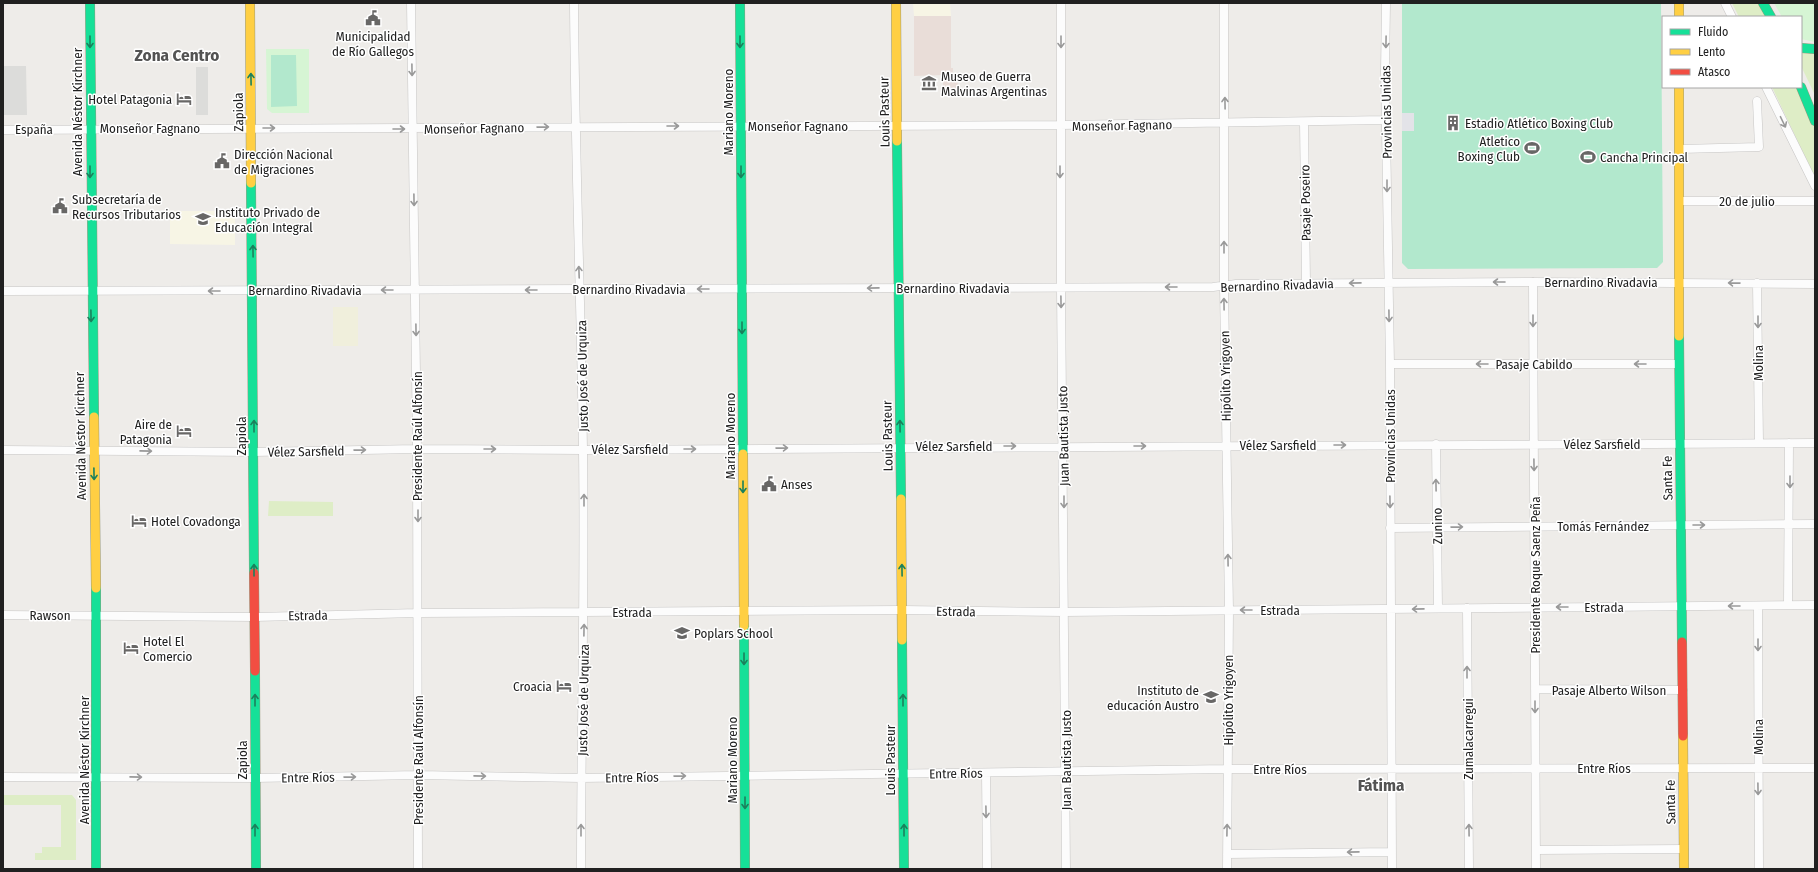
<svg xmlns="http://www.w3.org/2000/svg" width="1818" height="872" viewBox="0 0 1818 872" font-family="'Fira Sans Condensed',sans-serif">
<rect width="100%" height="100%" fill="#eeece9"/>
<path fill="#f7f5e5" d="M913 3H950L951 16H914Z
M170 211H235V245L170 244Z"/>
<path fill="#dcdcda" d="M3 66H26L27 115H3Z
M196 67H208V115H196Z"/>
<path fill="#e9ddd8" d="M914 16H951V68H953V78L959 85V91H943V75L914 76Z"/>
<path fill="#f0efdc" d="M333 307H358V346H333Z"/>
<path fill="#deedc6" d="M1732 3H1758L1767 17H1739Z
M1801 50 1815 54V95L1801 66Z
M1772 87H1798L1815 128V178Z
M269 501 333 502V516H268Z
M3 795H72L76 800V860H35V853H42V847H61V805H3Z"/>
<path fill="#d6f5d4" d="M1774 3H1815V42L1801 39V17H1782Z
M266 49H309V113H272L267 109Z"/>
<path fill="#b2e8cd" d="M1402 3H1661L1663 262 1657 268 1408 269 1402 263Z
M271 55H296L297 106 271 107Z"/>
<path fill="#e3e3e8" d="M1402 113H1414V131H1402Z"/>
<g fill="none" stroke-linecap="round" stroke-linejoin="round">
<g stroke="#c7c6c5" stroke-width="9">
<path id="street" d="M411 3 417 449 418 869
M574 3C575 152 581 302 583 451 585 591 581 730 581 869
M1061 3V288L1066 869
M1224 3V286L1229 610 1227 869
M1386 3 1385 72 1390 364 1392 869
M1725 3 1732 17
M1766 87 1815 186
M1304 122 1306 283
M3 130 1060 125 1387 120
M1680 149 1759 147 1757 101
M1680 201H1815
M1533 282 1536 869
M1757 283 1759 443
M3 291 1213 287 1236 284 1533 282 1815 284
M1390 364H1679
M1436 444 1438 608
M3 450 254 452 417 449 583 450 1815 443
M1390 528 1815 524
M1788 605 1789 443
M1758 606 1759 869
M1467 608 1469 869
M3 615 255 617 418 613 903 610 1064 612 1815 605
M1535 689 1683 690
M986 773 987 869
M3 777 255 778 419 775 581 778 1228 769 1815 768
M1536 850 1684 849
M1227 854 1392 852"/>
</g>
<g stroke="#999a7f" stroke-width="10">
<path id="fast" d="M90 3 94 417
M740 3 743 454
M1763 3 1771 17
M1801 48 1815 49
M1801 87 1815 121
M897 141 901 499
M251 183 254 573
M1679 336 1682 642
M96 588V869
M744 626 745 869
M902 640 904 869
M255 671 256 869"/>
</g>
<g stroke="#999a7f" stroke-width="10">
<path id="slow" d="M250 3 251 183
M896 3 897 141
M1679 3V17
M1679 336V87
M94 417 96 588
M743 454 744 626
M901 499 902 640
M1683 736 1684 869"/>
</g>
<g stroke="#999a7f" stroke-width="10">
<path id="jam" d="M254 573 255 671
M1682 642 1683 736"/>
</g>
<use href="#street" stroke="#fcfcfc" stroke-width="8"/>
<use href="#fast" stroke="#16e098" stroke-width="9"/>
<use href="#slow" stroke="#ffcf43" stroke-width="9"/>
<use href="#jam" stroke="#f24e42" stroke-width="9"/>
</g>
<defs><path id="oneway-shaft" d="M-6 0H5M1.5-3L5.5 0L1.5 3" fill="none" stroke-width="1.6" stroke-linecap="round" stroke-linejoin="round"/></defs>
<g stroke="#1b805c">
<use href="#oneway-shaft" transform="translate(90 42) rotate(90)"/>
<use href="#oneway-shaft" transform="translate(740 42) rotate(90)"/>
<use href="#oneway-shaft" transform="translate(251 79) rotate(-91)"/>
<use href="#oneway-shaft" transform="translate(90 172) rotate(90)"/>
<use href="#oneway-shaft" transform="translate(741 172) rotate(90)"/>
<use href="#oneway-shaft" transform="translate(253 251) rotate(-91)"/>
<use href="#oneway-shaft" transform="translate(91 316) rotate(89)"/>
<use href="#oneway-shaft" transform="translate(742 328) rotate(90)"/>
<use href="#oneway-shaft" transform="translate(254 426) rotate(-90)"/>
<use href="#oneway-shaft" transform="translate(900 426) rotate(-91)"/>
<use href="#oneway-shaft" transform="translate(94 474) rotate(89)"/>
<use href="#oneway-shaft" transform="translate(743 487) rotate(90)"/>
<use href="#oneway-shaft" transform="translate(254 570) rotate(-90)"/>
<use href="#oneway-shaft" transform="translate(902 570) rotate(-91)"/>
<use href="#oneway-shaft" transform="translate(744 659) rotate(90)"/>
<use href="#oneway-shaft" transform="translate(255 700) rotate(-90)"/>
<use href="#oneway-shaft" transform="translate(903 700) rotate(-90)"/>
<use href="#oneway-shaft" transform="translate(745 803) rotate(90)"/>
<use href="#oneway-shaft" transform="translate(255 830) rotate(-90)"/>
<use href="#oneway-shaft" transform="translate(904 830) rotate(-90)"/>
</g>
<g stroke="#999">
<use href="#oneway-shaft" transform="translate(1061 42) rotate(90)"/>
<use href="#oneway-shaft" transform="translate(1386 42) rotate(91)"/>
<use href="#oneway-shaft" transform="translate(412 70) rotate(89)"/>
<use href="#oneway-shaft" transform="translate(1225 103) rotate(-91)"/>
<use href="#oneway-shaft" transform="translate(1783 122) rotate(64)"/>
<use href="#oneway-shaft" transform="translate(673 126)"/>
<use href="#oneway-shaft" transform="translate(543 127) rotate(-1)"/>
<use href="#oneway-shaft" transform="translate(269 128)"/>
<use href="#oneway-shaft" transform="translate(399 129)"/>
<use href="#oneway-shaft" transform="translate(1060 172) rotate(90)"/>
<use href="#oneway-shaft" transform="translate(1387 186) rotate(90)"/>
<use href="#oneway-shaft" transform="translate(414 200) rotate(89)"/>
<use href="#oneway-shaft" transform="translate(1224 247) rotate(-90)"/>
<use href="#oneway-shaft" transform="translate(579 272) rotate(-92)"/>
<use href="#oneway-shaft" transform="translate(1499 282) rotate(180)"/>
<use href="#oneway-shaft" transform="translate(1355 283) rotate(179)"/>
<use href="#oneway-shaft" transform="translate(1734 283) rotate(-179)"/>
<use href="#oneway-shaft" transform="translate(1171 287) rotate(180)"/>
<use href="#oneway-shaft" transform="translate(873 288) rotate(179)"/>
<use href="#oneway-shaft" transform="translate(703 289) rotate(180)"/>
<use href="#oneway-shaft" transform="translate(387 290) rotate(180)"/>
<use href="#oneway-shaft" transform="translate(531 290) rotate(180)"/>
<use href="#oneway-shaft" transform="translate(214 291) rotate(180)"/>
<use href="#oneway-shaft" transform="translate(1061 302) rotate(89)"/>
<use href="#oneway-shaft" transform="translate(1224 304) rotate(-91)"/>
<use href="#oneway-shaft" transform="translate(1389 316) rotate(89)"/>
<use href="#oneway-shaft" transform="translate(1533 321) rotate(90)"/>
<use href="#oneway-shaft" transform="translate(1758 322) rotate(90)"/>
<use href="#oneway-shaft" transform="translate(416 330) rotate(89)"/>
<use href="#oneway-shaft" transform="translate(1482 364) rotate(-180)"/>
<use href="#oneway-shaft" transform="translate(1640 364) rotate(-180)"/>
<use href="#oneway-shaft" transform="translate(1340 445)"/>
<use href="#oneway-shaft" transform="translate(1010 446)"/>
<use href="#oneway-shaft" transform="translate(1140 446)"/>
<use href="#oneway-shaft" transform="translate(782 448) rotate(-1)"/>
<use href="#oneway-shaft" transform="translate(490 449)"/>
<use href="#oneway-shaft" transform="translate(690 449)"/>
<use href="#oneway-shaft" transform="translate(360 450) rotate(-1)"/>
<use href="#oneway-shaft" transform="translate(146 451) rotate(1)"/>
<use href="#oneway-shaft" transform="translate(1534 465) rotate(89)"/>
<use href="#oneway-shaft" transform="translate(1790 482) rotate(90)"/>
<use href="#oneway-shaft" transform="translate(1436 485) rotate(-91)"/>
<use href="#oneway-shaft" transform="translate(584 500) rotate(-90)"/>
<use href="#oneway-shaft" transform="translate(1064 502) rotate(90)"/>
<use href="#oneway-shaft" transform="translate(1390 502) rotate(89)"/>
<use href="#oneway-shaft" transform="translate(418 516) rotate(90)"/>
<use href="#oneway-shaft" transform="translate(1699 525)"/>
<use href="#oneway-shaft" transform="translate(1457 527) rotate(-1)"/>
<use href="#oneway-shaft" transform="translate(1228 560) rotate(-91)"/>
<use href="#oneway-shaft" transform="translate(1734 606) rotate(180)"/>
<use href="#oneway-shaft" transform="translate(1562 607) rotate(180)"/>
<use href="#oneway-shaft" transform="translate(1418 609) rotate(179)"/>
<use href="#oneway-shaft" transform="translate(1246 610) rotate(180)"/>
<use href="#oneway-shaft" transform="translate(584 630) rotate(-89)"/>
<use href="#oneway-shaft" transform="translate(1758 645) rotate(90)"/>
<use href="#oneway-shaft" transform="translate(1467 672) rotate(-90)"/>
<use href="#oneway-shaft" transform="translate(1535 707) rotate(90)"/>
<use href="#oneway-shaft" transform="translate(480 776) rotate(1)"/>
<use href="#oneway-shaft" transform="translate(680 776) rotate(-1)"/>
<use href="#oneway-shaft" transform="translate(136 777) rotate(1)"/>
<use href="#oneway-shaft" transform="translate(350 777) rotate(-1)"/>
<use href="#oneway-shaft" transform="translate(1758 789) rotate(89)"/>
<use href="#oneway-shaft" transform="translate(986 812) rotate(89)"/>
<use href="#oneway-shaft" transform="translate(581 830) rotate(-90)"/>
<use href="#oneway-shaft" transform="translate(1227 830) rotate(-89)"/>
<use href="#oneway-shaft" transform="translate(1469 830) rotate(-91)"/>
<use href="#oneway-shaft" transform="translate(1353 852) rotate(179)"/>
</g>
<defs>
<g id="civic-bare" transform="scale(1.2)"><path d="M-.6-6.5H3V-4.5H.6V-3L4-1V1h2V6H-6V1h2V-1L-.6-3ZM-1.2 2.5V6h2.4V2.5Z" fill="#686766" stroke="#fff" stroke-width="2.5" paint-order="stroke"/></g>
<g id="museum-bare" transform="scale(1.2)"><path d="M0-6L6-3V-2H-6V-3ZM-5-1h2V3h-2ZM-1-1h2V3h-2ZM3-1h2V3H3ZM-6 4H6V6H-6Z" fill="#686766" stroke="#fff" stroke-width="2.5" paint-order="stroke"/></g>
<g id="hotel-bare" transform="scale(1.2)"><path d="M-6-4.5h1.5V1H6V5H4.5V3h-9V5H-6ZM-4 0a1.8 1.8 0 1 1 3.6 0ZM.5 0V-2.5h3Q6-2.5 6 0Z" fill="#686766" stroke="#fff" stroke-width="2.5" paint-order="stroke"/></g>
<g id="building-bare" transform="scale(1.2)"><path d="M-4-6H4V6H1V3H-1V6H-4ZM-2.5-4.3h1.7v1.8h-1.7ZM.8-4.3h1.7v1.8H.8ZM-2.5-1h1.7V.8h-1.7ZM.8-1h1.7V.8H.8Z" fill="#686766" stroke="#fff" stroke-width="2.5" paint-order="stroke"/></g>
<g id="stadium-bare" transform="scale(1.2)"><path d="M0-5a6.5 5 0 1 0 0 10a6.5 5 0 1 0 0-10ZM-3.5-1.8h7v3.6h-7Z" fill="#686766" stroke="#fff" stroke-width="2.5" paint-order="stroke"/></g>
<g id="university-bare" transform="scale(1.2)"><path d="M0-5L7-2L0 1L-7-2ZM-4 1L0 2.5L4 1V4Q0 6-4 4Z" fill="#686766" stroke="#fff" stroke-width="2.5" paint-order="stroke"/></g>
<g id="school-bare" transform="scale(1.2)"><path d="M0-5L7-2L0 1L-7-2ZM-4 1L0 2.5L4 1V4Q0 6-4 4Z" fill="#686766" stroke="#fff" stroke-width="2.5" paint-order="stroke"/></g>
</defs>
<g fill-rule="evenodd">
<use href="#civic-bare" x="373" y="18"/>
<use href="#museum-bare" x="929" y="83"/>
<use href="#hotel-bare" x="184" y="99"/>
<use href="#building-bare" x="1453" y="123"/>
<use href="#stadium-bare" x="1532" y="148"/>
<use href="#stadium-bare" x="1588" y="157"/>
<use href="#civic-bare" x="222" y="161"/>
<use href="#civic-bare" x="60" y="206"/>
<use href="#university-bare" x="203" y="219"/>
<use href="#hotel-bare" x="184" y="431"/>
<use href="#civic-bare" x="769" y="484"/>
<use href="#hotel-bare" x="139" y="521"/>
<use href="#school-bare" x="682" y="633"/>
<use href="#hotel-bare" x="131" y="648"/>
<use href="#hotel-bare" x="564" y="686"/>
<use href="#school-bare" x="1211" y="697"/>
</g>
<g text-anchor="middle" stroke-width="3" stroke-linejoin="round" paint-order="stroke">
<g font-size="13" fill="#202020" stroke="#fff" text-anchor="start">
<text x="373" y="41" text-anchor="middle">Municipalidad<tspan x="373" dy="15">de Río Gallegos</tspan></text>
<text x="941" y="81">Museo de Guerra<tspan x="941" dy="15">Malvinas Argentinas</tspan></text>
<text x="172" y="104" text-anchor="end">Hotel Patagonia</text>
<text x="1465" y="128">Estadio Atlético Boxing Club</text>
<text x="1520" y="146" text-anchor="end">Atletico<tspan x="1520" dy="15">Boxing Club</tspan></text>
<text x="234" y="159">Dirección Nacional<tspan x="234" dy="15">de Migraciones</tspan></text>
<text x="1600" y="162">Cancha Principal</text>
<text x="72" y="204">Subsecretaría de<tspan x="72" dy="15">Recursos Tributarios</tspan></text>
<text x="215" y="217">Instituto Privado de<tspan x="215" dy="15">Educación Integral</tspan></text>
<text x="172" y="429" text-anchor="end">Aire de<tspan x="172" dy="15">Patagonia</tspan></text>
<text x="781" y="489">Anses</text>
<text x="151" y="526">Hotel Covadonga</text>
<text x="694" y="638">Poplars School</text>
<text x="143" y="646">Hotel El<tspan x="143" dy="15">Comercio</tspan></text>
<text x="552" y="691" text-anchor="end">Croacia</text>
<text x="1199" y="695" text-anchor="end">Instituto de<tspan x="1199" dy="15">educación Austro</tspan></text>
</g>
<g font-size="13" fill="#202020" stroke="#fff">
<text transform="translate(77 112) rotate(-90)" y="5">Avenida Néstor Kirchner</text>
<text transform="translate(238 112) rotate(-91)" y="5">Zapiola</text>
<text transform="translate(728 112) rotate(-90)" y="5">Mariano Moreno</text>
<text transform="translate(884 112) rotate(-91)" y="5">Louis Pasteur</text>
<text transform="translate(1386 112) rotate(-91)" y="5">Provincias Unidas</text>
<text transform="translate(1122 125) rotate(-1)" y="5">Monseñor Fagnano</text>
<text x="798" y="131">Monseñor Fagnano</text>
<text x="150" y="133">Monseñor Fagnano</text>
<text transform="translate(474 128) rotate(-1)" y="5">Monseñor Fagnano</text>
<text x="34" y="134">España</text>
<text x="1747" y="206">20 de julio</text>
<text transform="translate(1305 203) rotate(-91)" y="5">Pasaje Poseiro</text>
<text x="1601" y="287">Bernardino Rivadavia</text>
<text transform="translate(1277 285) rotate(-2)" y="5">Bernardino Rivadavia</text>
<text x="953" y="293">Bernardino Rivadavia</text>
<text x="629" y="294">Bernardino Rivadavia</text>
<text x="305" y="295">Bernardino Rivadavia</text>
<text transform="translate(1758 363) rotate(-90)" y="5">Molina</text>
<text x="1534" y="369">Pasaje Cabildo</text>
<text transform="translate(582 376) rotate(-91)" y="5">Justo José de Urquiza</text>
<text transform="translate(1225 376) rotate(-91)" y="5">Hipólito Yrigoyen</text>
<text transform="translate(80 436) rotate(-91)" y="5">Avenida Néstor Kirchner</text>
<text transform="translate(241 436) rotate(-90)" y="5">Zapiola</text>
<text transform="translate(417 436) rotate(-90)" y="5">Presidente Raúl Alfonsín</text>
<text transform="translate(730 436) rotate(-90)" y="5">Mariano Moreno</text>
<text transform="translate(887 436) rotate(-91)" y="5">Louis Pasteur</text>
<text transform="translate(1063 436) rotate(-91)" y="5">Juan Bautista Justo</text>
<text transform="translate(1390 436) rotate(-90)" y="5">Provincias Unidas</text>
<text x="1602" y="449">Vélez Sarsfield</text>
<text x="1278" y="450">Vélez Sarsfield</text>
<text x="954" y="451">Vélez Sarsfield</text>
<text x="630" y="454">Vélez Sarsfield</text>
<text transform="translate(306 451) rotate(-1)" y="5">Vélez Sarsfield</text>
<text transform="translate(1667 478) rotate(-91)" y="5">Santa Fe</text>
<text transform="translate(1437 526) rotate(-91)" y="5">Zunino</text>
<text x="1603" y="531">Tomás Fernández</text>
<text transform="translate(1535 575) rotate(-90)" y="5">Presidente Roque Saenz Peña</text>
<text x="1604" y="612">Estrada</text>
<text x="1280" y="615">Estrada</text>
<text transform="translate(956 611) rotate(1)" y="5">Estrada</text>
<text x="632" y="617">Estrada</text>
<text x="50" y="620">Rawson</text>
<text transform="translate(308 615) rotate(-1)" y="5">Estrada</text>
<text x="1609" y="695">Pasaje Alberto Wilson</text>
<text transform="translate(583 700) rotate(-89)" y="5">Justo José de Urquiza</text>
<text transform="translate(1228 700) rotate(-90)" y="5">Hipólito Yrigoyen</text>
<text transform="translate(1758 737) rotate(-90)" y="5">Molina</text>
<text transform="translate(1468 739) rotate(-90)" y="5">Zumalacarregui</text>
<text transform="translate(84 760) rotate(-90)" y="5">Avenida Néstor Kirchner</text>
<text transform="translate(242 760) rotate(-90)" y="5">Zapiola</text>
<text transform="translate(418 760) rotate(-90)" y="5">Presidente Raúl Alfonsín</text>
<text transform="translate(732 760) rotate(-90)" y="5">Mariano Moreno</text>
<text transform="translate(890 760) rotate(-90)" y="5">Louis Pasteur</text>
<text transform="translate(1066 760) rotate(-90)" y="5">Juan Bautista Justo</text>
<text x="1604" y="773">Entre Ríos</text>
<text x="1280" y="774">Entre Ríos</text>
<text transform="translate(956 773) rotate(-1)" y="5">Entre Ríos</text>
<text transform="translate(308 777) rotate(-1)" y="5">Entre Ríos</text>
<text transform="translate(632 777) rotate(-1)" y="5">Entre Ríos</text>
<text transform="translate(1670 802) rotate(-91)" y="5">Santa Fe</text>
</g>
<g font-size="17" font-weight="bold" fill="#535353" stroke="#fff">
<text x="177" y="61">Zona Centro</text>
<text x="1381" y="791">Fátima</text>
</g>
</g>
<rect width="1818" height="872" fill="none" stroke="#202020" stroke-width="8"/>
<rect x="1662" y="16" width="140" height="72" fill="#ffffff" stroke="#a6a6a6"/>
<rect x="1670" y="29" width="20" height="6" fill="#16e098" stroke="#a6a6a6"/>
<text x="1698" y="36" font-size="12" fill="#202020">Fluido</text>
<rect x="1670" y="49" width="20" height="6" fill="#ffcf43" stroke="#a6a6a6"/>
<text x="1698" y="56" font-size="12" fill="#202020">Lento</text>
<rect x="1670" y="69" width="20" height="6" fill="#f24e42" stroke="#a6a6a6"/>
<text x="1698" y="76" font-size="12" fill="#202020">Atasco</text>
</svg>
